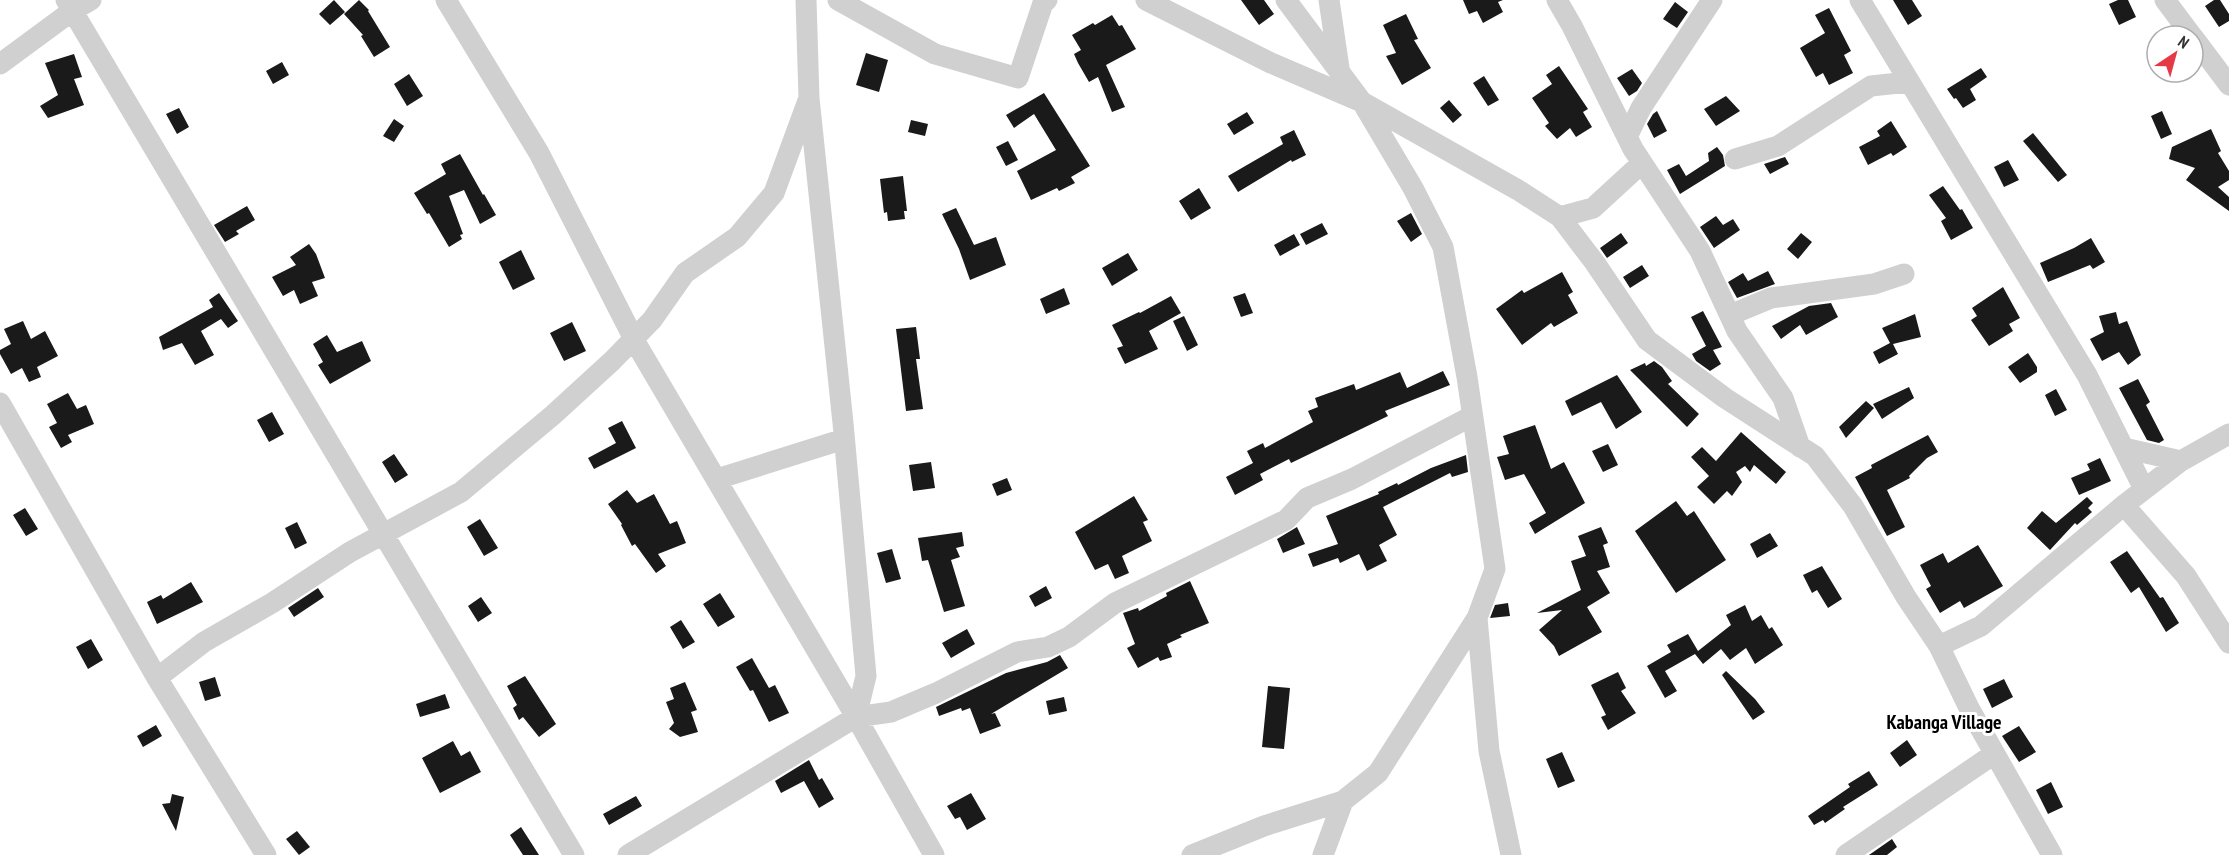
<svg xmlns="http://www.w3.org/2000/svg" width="2229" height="855" viewBox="0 0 2229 855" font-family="'PT Sans Narrow',sans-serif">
<rect width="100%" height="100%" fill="#fff"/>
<path fill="#1a1a1a" d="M334 0 345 12 330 25 319 14Z
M359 0 369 10 368 11 390 47 374 57 361 36 363 35 344 14Z
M1241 0H1264L1274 14 1259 25Z
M1463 0H1503L1498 2 1503 12 1483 23 1477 11 1469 14Z
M1893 0H1912L1922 16 1908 25Z
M2118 0H2128L2136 17 2119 25 2109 4Z
M2214 0H2220L2229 14V21L2219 27 2205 6Z
M1675 2 1688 12 1677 28 1663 19Z
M1829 8 1851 51 1844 55 1853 73 1829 85 1823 73 1816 77 1800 48 1825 33 1815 15Z
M1406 14 1418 39 1414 40 1431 68 1402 85 1386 56 1396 53 1383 25Z
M1112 15 1119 26 1122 25 1136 49 1106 65 1125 107 1112 112 1098 77 1089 82 1078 63 1074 54 1081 50 1072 35 1093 23 1095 25Z
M866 53 888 60 879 92 856 85Z
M74 54 82 77 74 79 84 105 48 118 40 106 58 95 45 63Z
M282 62 289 75 273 84 266 71Z
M1559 66 1588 109 1583 112 1592 127 1576 137 1570 128 1557 139 1545 126 1549 123 1532 98 1552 84 1546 75Z
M1981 68 1987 77 1970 89 1976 100 1963 108 1956 98 1954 99 1947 89Z
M1632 69 1642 83 1637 91 1629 96 1617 78Z
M409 74 423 96 407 106 394 84Z
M1484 76 1499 100 1488 106 1473 83Z
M1044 93 1090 166 1071 177 1075 183 1059 191 1057 188 1031 200 1017 171 1056 150 1034 114 1014 128 1006 115Z
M1726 96 1740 111 1716 126 1704 109Z
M1449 100 1462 115 1453 123 1440 108Z
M179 108 189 127 177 134 166 114Z
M1657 111 1667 131 1654 138 1647 124 1653 114Z
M2162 111 2172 134 2161 139 2151 116Z
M1247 112 1254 123 1234 135 1227 124Z
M394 119 404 126 394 142 383 136Z
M911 120 928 124 925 136 908 132Z
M1891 121 1907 147 1893 156 1891 153 1868 165 1859 147 1880 136 1877 131Z
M2211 129 2221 151 2218 153 2229 171V180L2218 187 2229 197V211L2186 180 2195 168 2169 159 2172 147Z
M1294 130 1306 155 1292 162 1291 160 1238 192 1228 176 1283 144 1280 137Z
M2033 133 2067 175 2058 182 2023 141Z
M1008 141 1018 160 1006 166 996 147Z
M1717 147 1723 155 1725 166 1680 194 1667 170 1679 164 1686 176 1709 161 1708 153Z
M460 154 483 195 484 194 496 215 480 224 464 190 449 196 463 234 460 235 462 239 449 247 429 213 427 214 414 193 446 174 441 164Z
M1785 157 1789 164 1770 174 1764 164Z
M2008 160 2019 180 2004 187 1994 167Z
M903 176 907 211H904L905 219 888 221 887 212 884 213 880 179Z
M1943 186 1960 210 1962 209 1973 228 1951 240 1941 221 1946 218 1929 195Z
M1199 188 1211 208 1191 220 1179 201Z
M247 206 255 220 236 231 239 234 225 242 214 225Z
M956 208 974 245 996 237 1006 265 970 280 959 249 942 214Z
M1411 213 1422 234 1411 242 1397 221Z
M1716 216 1723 225 1733 219 1740 230 1714 248 1700 227Z
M1322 223 1328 234 1306 245 1300 234Z
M1621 233 1628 243 1607 258 1600 248Z
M1801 233 1812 242 1798 259 1787 249Z
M1294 234 1300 245 1280 256 1274 245Z
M2091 238 2105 262 2093 269 2090 265 2048 282 2040 263 2074 248Z
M309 244 316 254 325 278 312 282 318 296 300 304 294 290 283 296 272 277 296 265 290 257Z
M521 250 535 279 513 290 499 262Z
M1128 253 1138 270 1112 286 1102 268Z
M1642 265 1649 276 1630 288 1623 277Z
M1768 271 1775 284 1737 298 1728 282 1743 273 1748 281Z
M1562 272 1573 292 1568 295 1578 313 1554 327 1551 323 1522 345 1496 309 1522 290 1524 293Z
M2003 287 2020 318 2009 324 2013 331 1989 346 1971 320 1977 316 1972 308Z
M1064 288 1070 304 1046 314 1040 299Z
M219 293 238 321 228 328 221 319 201 331 214 355 195 365 182 343 163 350 159 337 213 307 209 300Z
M1245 293 1253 313 1241 317 1233 297Z
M1171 296 1181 313 1149 331 1158 349 1125 364 1117 348 1123 346 1112 325 1139 312 1140 313Z
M1831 303 1838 317 1806 335 1800 325 1781 339 1772 326 1809 306Z
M1703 311 1722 347 1713 350 1721 364 1710 371 1696 361 1692 354 1706 346 1691 317Z
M2116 312 2119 324 2127 321 2141 355 2128 365 2119 352 2102 361 2090 339 2104 332 2099 316Z
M1915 314 1921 337 1893 344 1898 354 1879 364 1873 352 1890 343 1882 328Z
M1184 316 1198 345 1187 351 1173 321Z
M23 321 31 339 45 331 58 356 37 367 41 377 29 382 22 368 11 374 0 354V350L11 344 4 329Z
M572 322 586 351 564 361 550 333Z
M916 327 920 359H916L923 409 906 411 896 329Z
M327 335 337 352 362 341 371 361 330 384 318 365 323 362 313 344Z
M2028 353 2037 367V372L2020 383 2008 367Z
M1654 361 1662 367 1672 381 1668 384 1699 414 1687 427 1630 370 1645 363 1646 366Z
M1443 371 1450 385 1385 411 1388 416 1291 463 1289 459 1260 474 1263 480 1235 495 1226 477 1253 463 1247 451 1263 443 1265 448 1313 422 1308 411 1318 407 1315 398 1354 384 1356 390 1400 372 1407 388Z
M1617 375 1642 412 1616 429 1601 402 1572 416 1565 401Z
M2138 379 2150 402 2146 405 2164 440 2159 443 2147 440 2119 388Z
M1909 387 1914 398 1882 419 1873 404Z
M2056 389 2067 410 2055 416 2045 395Z
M68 393 77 409 86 405 94 424 68 435 72 442 61 448 49 427 57 423 47 404Z
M1866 401 1874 408 1846 438 1839 427Z
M272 412 284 434 269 442 257 420Z
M622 421 636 448 594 469 588 458 616 443 608 428Z
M1535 425 1551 469 1564 462 1585 503 1535 534 1529 523 1546 513 1524 474 1505 480 1497 457 1509 454 1503 436Z
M1741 432 1786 472 1776 484 1754 465 1750 472 1745 466 1736 472 1742 482 1732 496 1727 491 1714 504 1697 487 1709 476 1691 457 1702 447 1716 461Z
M1928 435 1938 452 1927 458 1909 476 1910 478 1887 490 1905 527 1887 536 1855 477 1872 468 1871 465Z
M1608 444 1618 465 1603 472 1592 451Z
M394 454 408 475 395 483 382 462Z
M1466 455 1468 472 1452 477 1450 473 1383 507 1397 535 1379 545 1387 561 1367 571 1359 554 1340 563 1338 558 1313 567 1308 554 1338 544 1326 516 1379 494 1378 492 1397 483 1398 485 1431 468Z
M2100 458 2111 481 2079 495 2071 478 2090 470 2087 464Z
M931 462 935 488 913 491 909 465Z
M1007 478 1012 490 997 496 992 484Z
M627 490 637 503 654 494 670 524 677 521 686 543 658 554 666 566 656 573 635 544 632 546 621 525 622 524 608 504Z
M1134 496 1148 520 1143 522 1152 541 1122 556 1129 573 1115 579 1108 564 1095 570 1075 532Z
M2087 497 2093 503 2088 508 2092 512 2077 525 2075 523 2050 550 2027 528 2042 511 2056 523Z
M1676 501 1687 516 1694 511 1726 560 1676 593 1635 531Z
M25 508 38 529 26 536 13 515Z
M480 519 498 548 484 556 467 527Z
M297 522 307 543 295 549 285 528Z
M1297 527 1305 544 1283 553 1277 539Z
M1601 527 1608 543 1603 545 1610 567 1597 571 1610 593 1587 607 1602 632 1559 656 1554 646 1539 630 1562 610 1537 613 1581 590 1571 561 1586 556 1578 536Z
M962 532 964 546 956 548 960 557 951 560 965 606 944 612 928 560 922 561 918 538Z
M1770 533 1778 546 1757 558 1750 544Z
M1978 545 2003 586 1964 608 1960 601 1940 613 1926 589 1931 586 1920 565 1943 553 1948 563Z
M892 549 901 579 886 583 877 553Z
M2127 551 2160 598 2163 597 2179 623 2166 632 2139 587 2131 593 2110 562Z
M1822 566 1842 599 1828 608 1817 590 1812 593 1803 575Z
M1190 581 1209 623 1180 635 1182 637 1167 644 1172 657 1160 661 1158 657 1138 668 1127 648 1135 644 1123 613 1138 608 1139 611 1167 596 1166 593Z
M191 582 203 602 157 624 147 602 161 595 163 599Z
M1046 586 1052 598 1035 607 1029 596Z
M318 588 324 597 294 617 288 608Z
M720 593 735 617 718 627 703 604Z
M481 597 492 613 478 622 468 606Z
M1508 603 1510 616 1490 618 1495 605Z
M1745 605 1752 621 1761 615 1769 629 1772 627 1783 645 1755 664 1746 648 1730 660 1721 649 1703 664 1695 654 1665 671 1677 691 1665 698 1647 666 1671 652 1667 645 1688 634 1698 651 1731 625 1726 615Z
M681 620 695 642 683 649 670 627Z
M967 629 975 644 951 658 942 643Z
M91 639 103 660 88 669 76 647Z
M1060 655 1068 668 991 714 995 713 1001 726 980 734 970 708 962 711 961 708 939 716 936 707 1006 673 1047 662Z
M752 658 769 688 775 685 789 713 769 722 753 690 750 691 736 667Z
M1726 671 1755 699 1765 712 1753 720 1722 675Z
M1618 672 1626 688 1621 691 1636 713 1608 730 1601 717 1606 715 1591 685Z
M525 676 556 724 539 737 523 717 519 720 513 708 517 705 507 686Z
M215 677 221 696 205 701 199 682Z
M2004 679 2013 697 1992 708 1983 689Z
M685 682 697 710 691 712 698 732 680 737 669 729 674 723 666 702 674 699 670 688Z
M1268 686 1290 688 1284 749 1262 747Z
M445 694 450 708 420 717 416 704Z
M1064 697 1067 711 1049 715 1046 701Z
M156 725 162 736 143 747 137 736Z
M2019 726 2036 752 2019 762 2002 736Z
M1907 740 1917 755 1900 767 1890 753Z
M453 741 461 756 470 751 481 772 440 793 422 758Z
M1562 752 1575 781 1558 788 1546 759Z
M809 760 819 780 822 778 834 799 819 808 804 781 781 793 775 781Z
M1869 771 1878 785 1843 807 1845 809 1825 823 1823 820 1814 825 1808 816 1850 787 1848 784Z
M2051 782 2063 807 2048 814 2036 790Z
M971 793 986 819 967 830 960 817 955 819 947 806Z
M172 794 184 797 176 831 162 804 170 803Z
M636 796 642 806 609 825 603 814Z
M521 827 539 855H523L510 835Z
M297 831 310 847 299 855 286 839Z
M1892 839 1897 847 1887 855H1869Z"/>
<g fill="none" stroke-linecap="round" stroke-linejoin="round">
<path stroke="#d0d0d0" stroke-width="21" d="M66 0 574 855
M446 0 539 153 637 345 856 717
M806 0 809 98 843 423 866 676 856 717 934 855
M838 0 935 54 1018 78 1043 3 1047 0
M1146 0 1271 63 1362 102 1518 190 1560 217 1595 263 1647 340 1725 398 1815 456 1853 506 1906 597 1939 646 1970 710 2052 855
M1286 0 1362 102 1413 188 1443 247 1467 377 1495 569 1477 618 1489 751 1511 855
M1329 0 1339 68
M1557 0 1572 26 1633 149 1700 251 1737 331 1783 398 1800 447
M1860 0 2087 375 2144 489
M2165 0 2192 36
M2193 37 2229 85
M0 64 72 11 91 0
M1627 137 1641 108 1712 0
M1735 159 1778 146 1871 86 1908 82
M1560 217 1593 208 1642 163
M1730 315 1771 298 1874 284 1904 274
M0 403 157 678 266 855
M2124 448 2181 461
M717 479 844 439
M2124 505 2186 576 2229 643
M1939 646 1981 626 2124 505 2181 461 2229 434
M157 678 204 642 272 603 350 552 461 492 553 415 612 361 652 320 685 273 737 237 774 193 809 98
M628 855 856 717 891 712 936 693 1017 652 1048 647 1069 637 1115 603 1286 520 1307 498 1352 479 1472 416
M1192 855 1264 826 1343 801
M1323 855 1343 801 1378 773 1477 618
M1846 855 1994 754"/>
</g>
<g text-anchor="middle" stroke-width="6" stroke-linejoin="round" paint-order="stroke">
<g font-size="20" font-weight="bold" fill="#000" stroke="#fff">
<text x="1944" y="729">Kabanga Village</text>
</g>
</g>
<g transform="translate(2175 54) rotate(36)"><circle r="28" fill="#ffffff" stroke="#adadad" stroke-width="1.5"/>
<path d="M0-4.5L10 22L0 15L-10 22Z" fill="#e63946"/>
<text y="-9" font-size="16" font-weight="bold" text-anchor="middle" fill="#333333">N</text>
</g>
</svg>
